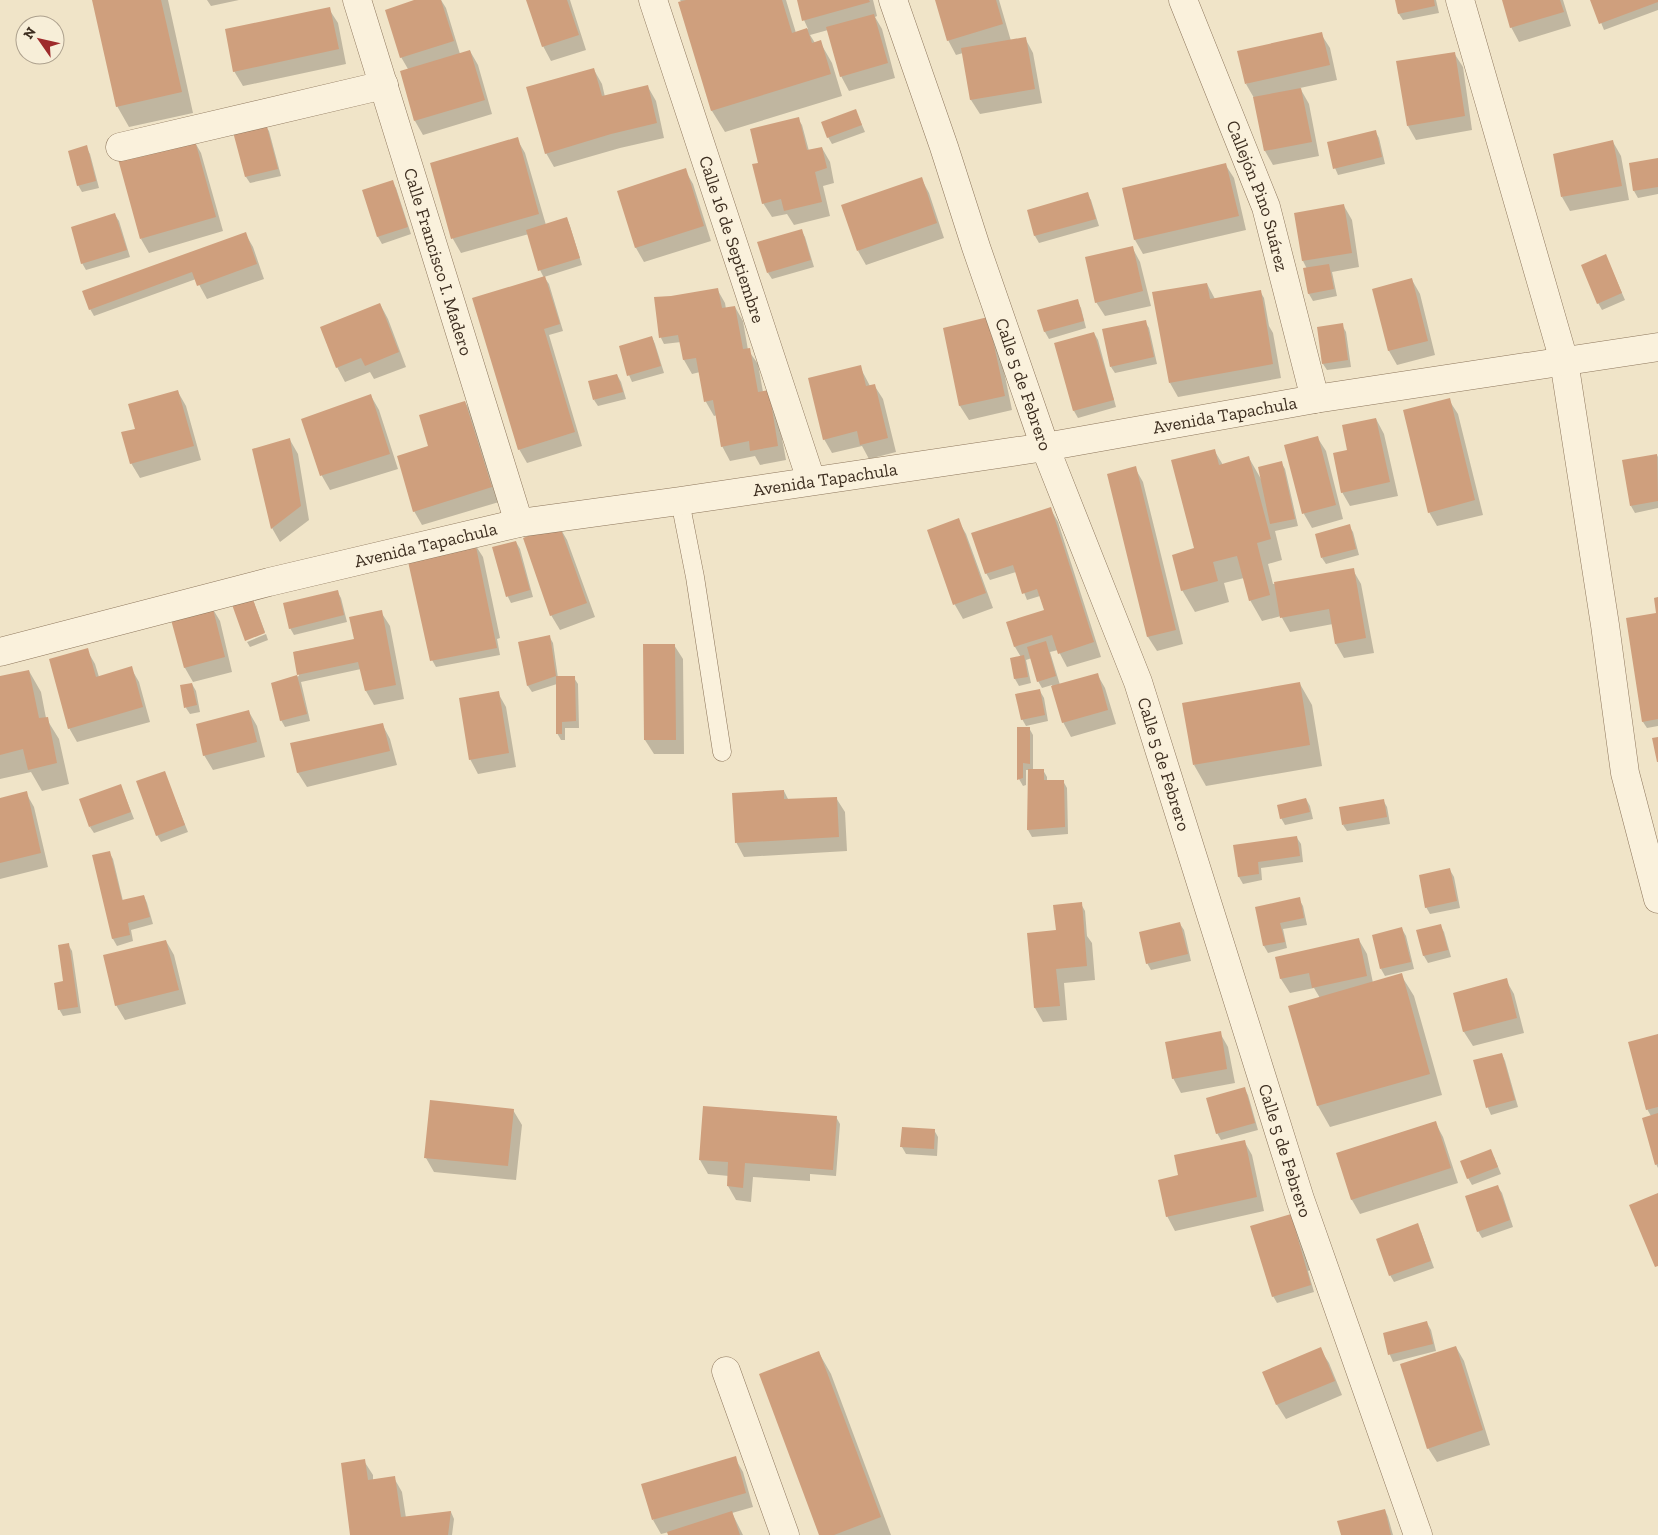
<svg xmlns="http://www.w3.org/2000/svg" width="1658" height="1535" viewBox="0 0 1658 1535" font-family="'Zilla Slab',serif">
<rect width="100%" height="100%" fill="#f0e4c8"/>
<path fill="#0003" d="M93 0H168L193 113 129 127 117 106Z
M207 0H239L211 6Z
M418 0H441L446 8 460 54 470 51 478 65 492 114 423 135 415 121 408 69 401 57Z
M528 0H570L586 50 551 61 543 46Z
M680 0H786L796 33 808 29 804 20 798 0H873L877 16 875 17 882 29 895 78 849 91 841 76 828 30 810 35 815 43 820 42 832 63 842 96 725 132 712 111 680 3H682Z
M936 0H999L1011 41 1025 38 1033 53 1042 103 980 114 971 100 963 53 956 55 948 40Z
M1397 0H1436L1439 13 1403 20 1399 14Z
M1503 0H1563L1571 26 1519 42 1511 27Z
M1592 0H1658V10L1604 30Z
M329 9 338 23 346 64 243 86 234 71Z
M1321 34 1330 48 1337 80 1300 88 1309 104 1319 156 1273 165 1265 151 1254 98 1246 84Z
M1454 53 1463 67 1472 130 1416 140 1408 126Z
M594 70 602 84 605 97 648 87 656 101 664 138 620 148 554 167 546 153Z
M856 111 865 132 832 144 828 137Z
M798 119 802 125 809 151 822 148 830 162 834 183 823 186 830 216 794 225 787 214 772 217 763 203 760 164Z
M265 125 269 131 281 176 250 183 246 177Z
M1375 131 1379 138 1385 164 1338 175 1335 168Z
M193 139 201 153 223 231 149 253 141 239Z
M517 139 525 153 546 225 567 219 570 226 582 265 544 277 549 284 563 331 549 335 582 446 527 463 519 449 544 278 540 270 529 234 461 253 453 239 432 163Z
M1613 142 1621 156 1629 200 1570 211 1562 197Z
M86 147 90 154 99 188 82 192 78 185Z
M1658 160V194L1638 198 1634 191 1630 164Z
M1225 164 1234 178 1246 230 1143 254 1135 240 1123 189Z
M685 170 693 184 711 241 644 262 636 248 619 192Z
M921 178 929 193 944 238 866 265 858 251Z
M392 182 396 188 411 234 382 244 378 237 363 191Z
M1087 194 1091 200 1099 226 1039 243 1035 236 1029 211Z
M1344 206 1352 220 1359 267 1332 272 1337 296 1313 301 1309 294 1307 269 1303 261 1296 214Z
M115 215 119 221 130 257 86 270 82 263Z
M801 230 805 237 814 267 772 279 768 273Z
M245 233 253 247 264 279 207 299 196 279 94 316 90 309Z
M1132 247 1140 262 1151 306 1105 316 1096 302Z
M1609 263 1625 300 1602 310 1598 303Z
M1412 280 1420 294 1435 355 1397 365 1389 351 1374 289Z
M1207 284 1215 299 1260 291 1264 298 1269 326 1273 333 1281 378 1178 397 1170 383Z
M717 289 725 303 726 309 735 307 743 321 748 350 758 364 763 392 776 406 786 460 760 465 755 456 730 461 722 446 717 415 714 416 706 402 700 372 692 374 684 360 681 342 664 344 661 338 670 297Z
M1077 301 1081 308 1086 328 1049 339 1045 332 1039 311Z
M380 304 388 319 406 367 374 379 370 372 345 382 337 367Z
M1145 322 1149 328 1157 364 1115 373 1111 367Z
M1342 325 1346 332 1351 367 1327 370 1323 364Z
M944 329 996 333 1012 410 969 420 960 406Z
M1094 333 1098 340 1116 407 1078 418 1074 411 1056 344Z
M652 337 655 344 664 373 632 382 629 375Z
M860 367 870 386 874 385 883 399 896 452 869 459 862 446 832 453 824 439Z
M617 375 621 382 626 399 598 406 594 400Z
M178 392 186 406 201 460 140 478 131 463 136 429Z
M371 396 379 410 398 469 330 490 322 476 303 420Z
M1449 400 1458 414 1483 515 1437 526 1429 512Z
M465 402 473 416 499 502 422 525 414 511 430 447Z
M1376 419 1384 434 1398 496 1350 506 1342 492 1349 451Z
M1317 437 1326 451 1343 519 1312 528 1304 514Z
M290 440 298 454 309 520 280 542 272 528Z
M1214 450 1223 465 1249 458 1261 479 1281 462 1285 469 1298 526 1275 531 1282 560 1268 564 1273 584 1353 570 1361 584 1374 653 1344 658 1336 644 1333 624 1290 632 1281 616 1262 621 1250 600 1244 578 1224 583 1229 602 1195 612 1182 590 1196 549Z
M1657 455 1658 457V508L1635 513 1631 506Z
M1135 468 1143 482 1183 644 1157 651 1148 637 1109 475Z
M1050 508 1058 522 1101 657 1067 667 1058 650 1050 652 1060 685 1097 674 1105 688 1116 724 1071 737 1063 722 1052 685 1042 688 1038 681 1032 658 1026 660 1031 683 1019 686 1015 679 1011 659 1021 657 1015 647 1007 623 1045 611 1040 596 1027 600 1016 572 990 580 986 573Z
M958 520 966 534 993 608 963 619 955 605 928 531Z
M559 526 567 540 595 617 560 630 551 615Z
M1349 526 1353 532 1359 555 1326 564 1322 558Z
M516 542 520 549 533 597 511 603 508 597 494 548Z
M474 543 483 557 500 638 497 639 500 655 436 667 432 660Z
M337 591 341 598 347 622 294 635 290 628Z
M1658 599V726L1647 728 1643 722 1657 614Z
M231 600H253L265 632 246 639Z
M211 606 220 621 232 672 193 682 185 668 172 616Z
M381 612 390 626 404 699 374 705 366 691 361 669 301 682 310 721 285 727 281 720 272 684 299 676 294 652 355 640Z
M266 634 268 640 250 647 247 642Z
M549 636 553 643 558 678H574L578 684 579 728H565V740H561L557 733V684L532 692 528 686 519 642Z
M674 645 683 659 684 754H654L645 740Z
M87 650 95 664 99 677 131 668 139 682 150 722 77 742 69 728Z
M29 671 41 692 46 718 59 739 69 784 42 791 31 772 0 779V677Z
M192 684 196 691 200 712 190 714 186 708Z
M1300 684 1312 705 1322 766 1206 786 1194 765Z
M1040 691 1044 698 1048 721 1026 726 1022 719Z
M498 693 506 707 516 767 478 774 470 759Z
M249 712 257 726 265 757 213 770 204 755Z
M382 724 390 739 397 765 307 787 298 773 292 744Z
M1029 728 1033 735V770H1043L1047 777V781H1063L1067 788 1068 834 1032 837 1028 830 1029 770H1026V785L1023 786 1019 779Z
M164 772 188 832 161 842 157 835Z
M121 786 134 819 94 833 90 827Z
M784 791 789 801 836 798 845 812 847 851 744 857 736 842Z
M26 793 34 807 48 867 0 879V799Z
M1306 799 1310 806 1313 819 1285 825 1281 818Z
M1383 800 1387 807 1390 824 1347 831 1343 825Z
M1297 838 1301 844 1303 862 1261 868 1262 880 1243 884 1239 877 1235 846Z
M109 852 113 859 123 901 144 896 147 903 153 924 131 930 133 941 117 946 113 939 93 856Z
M1450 870 1454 877 1460 908 1430 914 1426 907Z
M1299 899 1303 906 1307 925 1283 929 1287 948 1268 953 1264 946 1256 908Z
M1081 904 1085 911 1087 936 1092 943 1095 980 1064 983 1067 1020 1043 1022 1035 1008 1057 931Z
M1180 924 1184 930 1191 961 1151 970 1147 963Z
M1440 925 1444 932 1451 957 1428 963 1424 956 1418 931Z
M1402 929 1406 936 1414 969 1385 976 1381 969Z
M1359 940 1367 954 1373 983 1401 975 1414 996 1442 1095 1330 1127 1318 1106 1320 998 1314 988 1290 993 1281 979 1277 958Z
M166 941 174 955 186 1004 125 1020 116 1005Z
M68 944 72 951 81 1013 63 1016 59 1009 64 982Z
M1506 980 1514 994 1524 1033 1473 1046 1464 1032 1454 994Z
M1220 1033 1228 1047 1235 1083 1181 1093 1173 1078Z
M1658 1035V1168L1656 1164 1651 1116 1647 1109Z
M1502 1054 1505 1061 1518 1107 1491 1115 1488 1108 1475 1061Z
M1244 1088 1248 1095 1258 1130 1221 1140 1217 1133Z
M513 1110 522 1125 516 1180 434 1172 426 1158Z
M836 1117 840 1124 836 1176 810 1174V1181L753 1177 751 1202 736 1200 728 1186 729 1176 708 1174 700 1160Z
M1435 1122 1443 1137 1458 1183 1360 1214 1352 1200 1337 1154Z
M934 1130 938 1137 937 1156 906 1154 902 1147Z
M1244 1141 1252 1155 1264 1211 1175 1231 1167 1216 1180 1176Z
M1494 1157 1501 1174 1472 1185 1468 1178Z
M1498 1187 1502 1193 1513 1227 1482 1238 1478 1231Z
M1290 1215 1298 1229 1310 1270 1308 1271 1314 1292 1277 1303 1273 1296Z
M1421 1232 1434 1268 1394 1282 1390 1275Z
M1427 1323 1431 1330 1436 1351 1393 1362 1390 1355 1384 1334Z
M1456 1347 1464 1361 1490 1445 1437 1462 1428 1448Z
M1320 1349 1329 1363 1342 1395 1286 1419 1277 1405 1264 1373Z
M819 1353 831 1374 891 1535H820Z
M735 1458 743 1472 753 1507 732 1513 743 1535H670L669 1532 661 1534 653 1520Z
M364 1461 373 1475V1480L394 1478 402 1492 406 1518 451 1512 454 1519 452 1535H351Z
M1385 1510 1388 1517 1393 1535H1342Z"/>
<path fill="#cf9f7d" d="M92 0H161L182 92 116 107Z
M414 0H441L454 41 400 58 385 10Z
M526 0H567L579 35 542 47Z
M686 0H782L792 33 807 28 812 43 821 40 831 74 711 111 678 2Z
M797 0H869L870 2 802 21Z
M935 0H996L1003 24 947 41Z
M1395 0H1434L1435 6 1398 14Z
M1502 0H1560L1564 12 1510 28Z
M1590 0H1658V2L1599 24Z
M330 7 339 49 233 72 225 29Z
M874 14 888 63 840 77 826 27Z
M1322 32 1330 65 1245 84 1237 51Z
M1026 37 1035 89 970 100 961 48Z
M470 50 485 100 414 121 400 71Z
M1455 52 1465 116 1407 126 1396 61Z
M594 68 602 96 648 85 657 123 611 134 545 154 526 87Z
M1301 88 1312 142 1264 151 1253 97Z
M856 109 862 125 827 138 821 122Z
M799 117 807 150 822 147 827 168 815 172 822 202 784 211 781 199 762 204 752 164 758 163 750 129Z
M266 123 278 169 245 177 233 132Z
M1376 130 1382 157 1333 169 1327 142Z
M194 137 216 217 140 239 118 159Z
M518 137 539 214 451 239 430 163Z
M1613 140 1622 186 1561 197 1553 154Z
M87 145 96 181 77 186 68 151Z
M1658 158V187L1633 191 1629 163Z
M1226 163 1239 216 1134 240 1122 188Z
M686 168 704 226 635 248 617 191Z
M922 177 937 223 857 251 841 205Z
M393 180 408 227 377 237 362 190Z
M1088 192 1096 219 1034 236 1027 210Z
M1344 204 1352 253 1302 261 1294 213Z
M115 213 127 250 81 264 71 227Z
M567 217 580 258 538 271 526 230Z
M802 229 811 260 767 273 757 242Z
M246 232 257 264 197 286 192 272 89 310 82 291Z
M1133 246 1143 291 1095 303 1085 257Z
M1606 254 1622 293 1597 304 1581 265Z
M1329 264 1334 289 1308 294 1303 268Z
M545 276 560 324 544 329 575 432 518 450 472 298Z
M1412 278 1428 341 1388 351 1372 289Z
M1207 283 1210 299 1261 290 1273 364 1169 383 1152 292Z
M718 288 722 308 735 306 743 349 750 348 758 392 769 390 778 446 750 451 749 441 721 447 713 400 704 402 696 358 683 360 678 335 659 338 654 297 671 296Z
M1078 299 1084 321 1044 332 1037 310Z
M380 303 399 352 365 366 361 358 336 368 320 327Z
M988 317 1005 396 959 406 943 328Z
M1146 320 1154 357 1110 367 1102 329Z
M1343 323 1348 360 1322 364 1317 327Z
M1094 332 1114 400 1073 411 1054 343Z
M652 336 661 366 627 376 619 346Z
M861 365 866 386 875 384 888 438 860 445 857 431 823 440 808 378Z
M617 374 623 392 593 400 588 381Z
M178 390 194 446 130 464 121 432 135 429 128 404Z
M371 394 390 454 320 476 301 419Z
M1450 398 1475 500 1428 513 1403 410Z
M465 401 492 487 413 512 397 456 428 446 419 415Z
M1376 418 1390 482 1341 493 1333 453 1347 450 1342 425Z
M1318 436 1336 505 1302 514 1284 445Z
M290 438 301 506 271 529 252 449Z
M1215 449 1219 465 1249 456 1271 539 1257 543 1270 595 1249 601 1237 556 1213 562 1218 581 1181 591 1172 555 1194 548 1171 460Z
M1657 454 1658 501 1630 506 1622 460Z
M1282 461 1295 519 1270 524 1258 467Z
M1136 466 1176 630 1147 637 1107 474Z
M1051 507 1094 642 1058 654 1052 635 1014 647 1006 622 1044 610 1037 589 1022 594 1013 565 985 574 971 533Z
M959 518 986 593 953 605 927 530Z
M559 524 587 603 550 616 523 538Z
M1350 524 1356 549 1321 558 1315 534Z
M516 541 530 590 506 597 492 547Z
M475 542 497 648 430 661 407 557Z
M1354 568 1366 638 1335 644 1329 609 1280 618 1274 582Z
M338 590 344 615 289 629 283 603Z
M250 591 265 633 245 641 230 599Z
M1658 597V719L1642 722 1626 618 1656 613 1654 598Z
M212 605 225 657 184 668 170 616Z
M382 610 396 685 365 691 358 662 297 675 307 714 280 721 271 683 297 675 293 652 354 639 349 617Z
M550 635 556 676 527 686 518 642Z
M1046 641 1056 676 1037 682 1027 647Z
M643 644H675L676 740H644Z
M88 648 96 677 132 666 143 707 68 729 49 659Z
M1024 655 1028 677 1014 679 1010 658Z
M29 670 39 718 48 717 57 763 28 770 23 749 0 755V676Z
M1098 673 1108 710 1062 723 1051 686Z
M556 676H575L576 721 562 722V734H556Z
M1300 682 1310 745 1193 765 1182 703Z
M192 683 197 705 184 708 180 685Z
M1040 689 1045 715 1021 720 1015 694Z
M499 691 509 753 469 760 459 698Z
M249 710 257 742 203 756 196 724Z
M383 723 390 751 297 773 290 743Z
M1017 727H1030V764L1023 763V778L1017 780Z
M1658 737V762H1657L1652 738Z
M1028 769H1044V780H1064L1065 827 1027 830Z
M165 771 185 825 156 836 136 781Z
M121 784 131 812 89 827 79 799Z
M784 790V799L837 797 839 837 735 843 732 793Z
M27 791 41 853 0 863V798Z
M1306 798 1310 812 1280 819 1277 805Z
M1384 799 1387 817 1342 825 1339 807Z
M1297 836 1300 856 1258 862 1259 874 1238 877 1233 845Z
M110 851 122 900 144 895 150 917 128 923 130 935 112 939 92 855Z
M1450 868 1457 901 1425 908 1419 875Z
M1300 897 1304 918 1280 923 1285 942 1263 946 1255 907Z
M1082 902 1087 966 1056 969 1060 1006 1034 1008 1027 933 1056 930 1053 905Z
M1180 922 1188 954 1146 964 1139 932Z
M1441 924 1448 950 1423 956 1416 930Z
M1402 927 1411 962 1380 969 1372 935Z
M1359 938 1367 976 1312 988 1309 973 1280 979 1275 957Z
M166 940 179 990 115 1006 103 955Z
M69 943 78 1007 58 1010 54 983 63 981 58 945Z
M1402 973 1430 1074 1317 1106 1288 1006Z
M1507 978 1517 1018 1463 1032 1453 993Z
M1221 1031 1227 1069 1172 1079 1165 1042Z
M1658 1034V1107L1646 1110 1628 1042Z
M1502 1053 1515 1100 1486 1108 1473 1060Z
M1245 1087 1255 1123 1216 1134 1206 1098Z
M430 1100 514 1109 508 1166 424 1158Z
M703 1106 837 1116 833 1170 745 1163 743 1188 727 1186 728 1162 699 1160Z
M1658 1113V1164L1655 1165 1642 1118Z
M1436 1121 1451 1168 1351 1200 1336 1153Z
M902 1127 935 1129 934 1149 900 1147Z
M1245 1140 1257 1197 1166 1217 1158 1180 1178 1175 1174 1155Z
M1491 1149 1498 1167 1467 1179 1460 1161Z
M1498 1185 1510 1220 1477 1232 1465 1196Z
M1658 1193V1266L1655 1267 1629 1205Z
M1291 1214 1311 1285 1272 1297 1250 1226Z
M1418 1223 1431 1261 1389 1276 1376 1239Z
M1427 1321 1433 1344 1388 1355 1383 1333Z
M1456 1346 1483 1430 1427 1449 1400 1364Z
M1321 1347 1335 1381 1276 1405 1262 1372Z
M819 1351 881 1517 834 1535H819L759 1374Z
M736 1456 746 1493 652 1520 641 1484Z
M365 1459 368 1480 395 1476 401 1517 451 1511 448 1535H350L341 1463Z
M1385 1509 1391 1535H1341L1337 1521Z
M732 1511 740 1535H668L667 1532Z"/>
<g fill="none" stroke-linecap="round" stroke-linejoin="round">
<g stroke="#8d765c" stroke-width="19">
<path id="service" d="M680 501 695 577 722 752"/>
</g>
<g stroke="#8d765c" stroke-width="29">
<g id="minor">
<path id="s1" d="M357 0 519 523"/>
<path id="s2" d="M653 0 811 480"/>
<path id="s3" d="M893 0 944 147 976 247 1045 447 1138 682 1300 1199 1418 1535"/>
<path id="s4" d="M1183 0 1266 207 1315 399"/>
<path d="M1460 0 1564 361 1605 625 1625 773 1658 899"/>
<path d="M120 147 384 85"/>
<path id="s5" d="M0 652 269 582 519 523 680 501 1045 447 1315 399 1658 347"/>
<path d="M726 1371 785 1535"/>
</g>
</g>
<use href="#service" stroke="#faf1dc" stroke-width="18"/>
<use href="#minor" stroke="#faf1dc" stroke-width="28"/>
</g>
<g text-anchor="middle" stroke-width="4" stroke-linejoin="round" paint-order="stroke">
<g font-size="18" fill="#3d2e20" stroke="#f7eed8">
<text dy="6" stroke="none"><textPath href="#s4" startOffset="210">Callejón Pino Suárez</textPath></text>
<text dy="6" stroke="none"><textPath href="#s2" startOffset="252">Calle 16 de Septiembre</textPath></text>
<text dy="6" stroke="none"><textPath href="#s1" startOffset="274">Calle Francisco I. Madero</textPath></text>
<text dy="6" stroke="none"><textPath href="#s3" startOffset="406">Calle 5 de Febrero</textPath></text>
<text dy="6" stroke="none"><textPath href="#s5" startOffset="1249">Avenida Tapachula</textPath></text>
<text dy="6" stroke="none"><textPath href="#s5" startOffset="844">Avenida Tapachula</textPath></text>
<text dy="6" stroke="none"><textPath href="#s5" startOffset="439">Avenida Tapachula</textPath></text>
<text dy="6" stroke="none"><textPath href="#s3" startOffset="811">Calle 5 de Febrero</textPath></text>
<text dy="6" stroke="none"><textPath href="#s3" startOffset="1216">Calle 5 de Febrero</textPath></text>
</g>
</g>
<g transform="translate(40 40) rotate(304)"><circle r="24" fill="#f7eed8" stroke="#ada18e"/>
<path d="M0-4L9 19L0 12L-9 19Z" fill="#9e2a2b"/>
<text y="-8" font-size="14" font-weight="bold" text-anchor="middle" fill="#3d2e20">N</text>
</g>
</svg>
